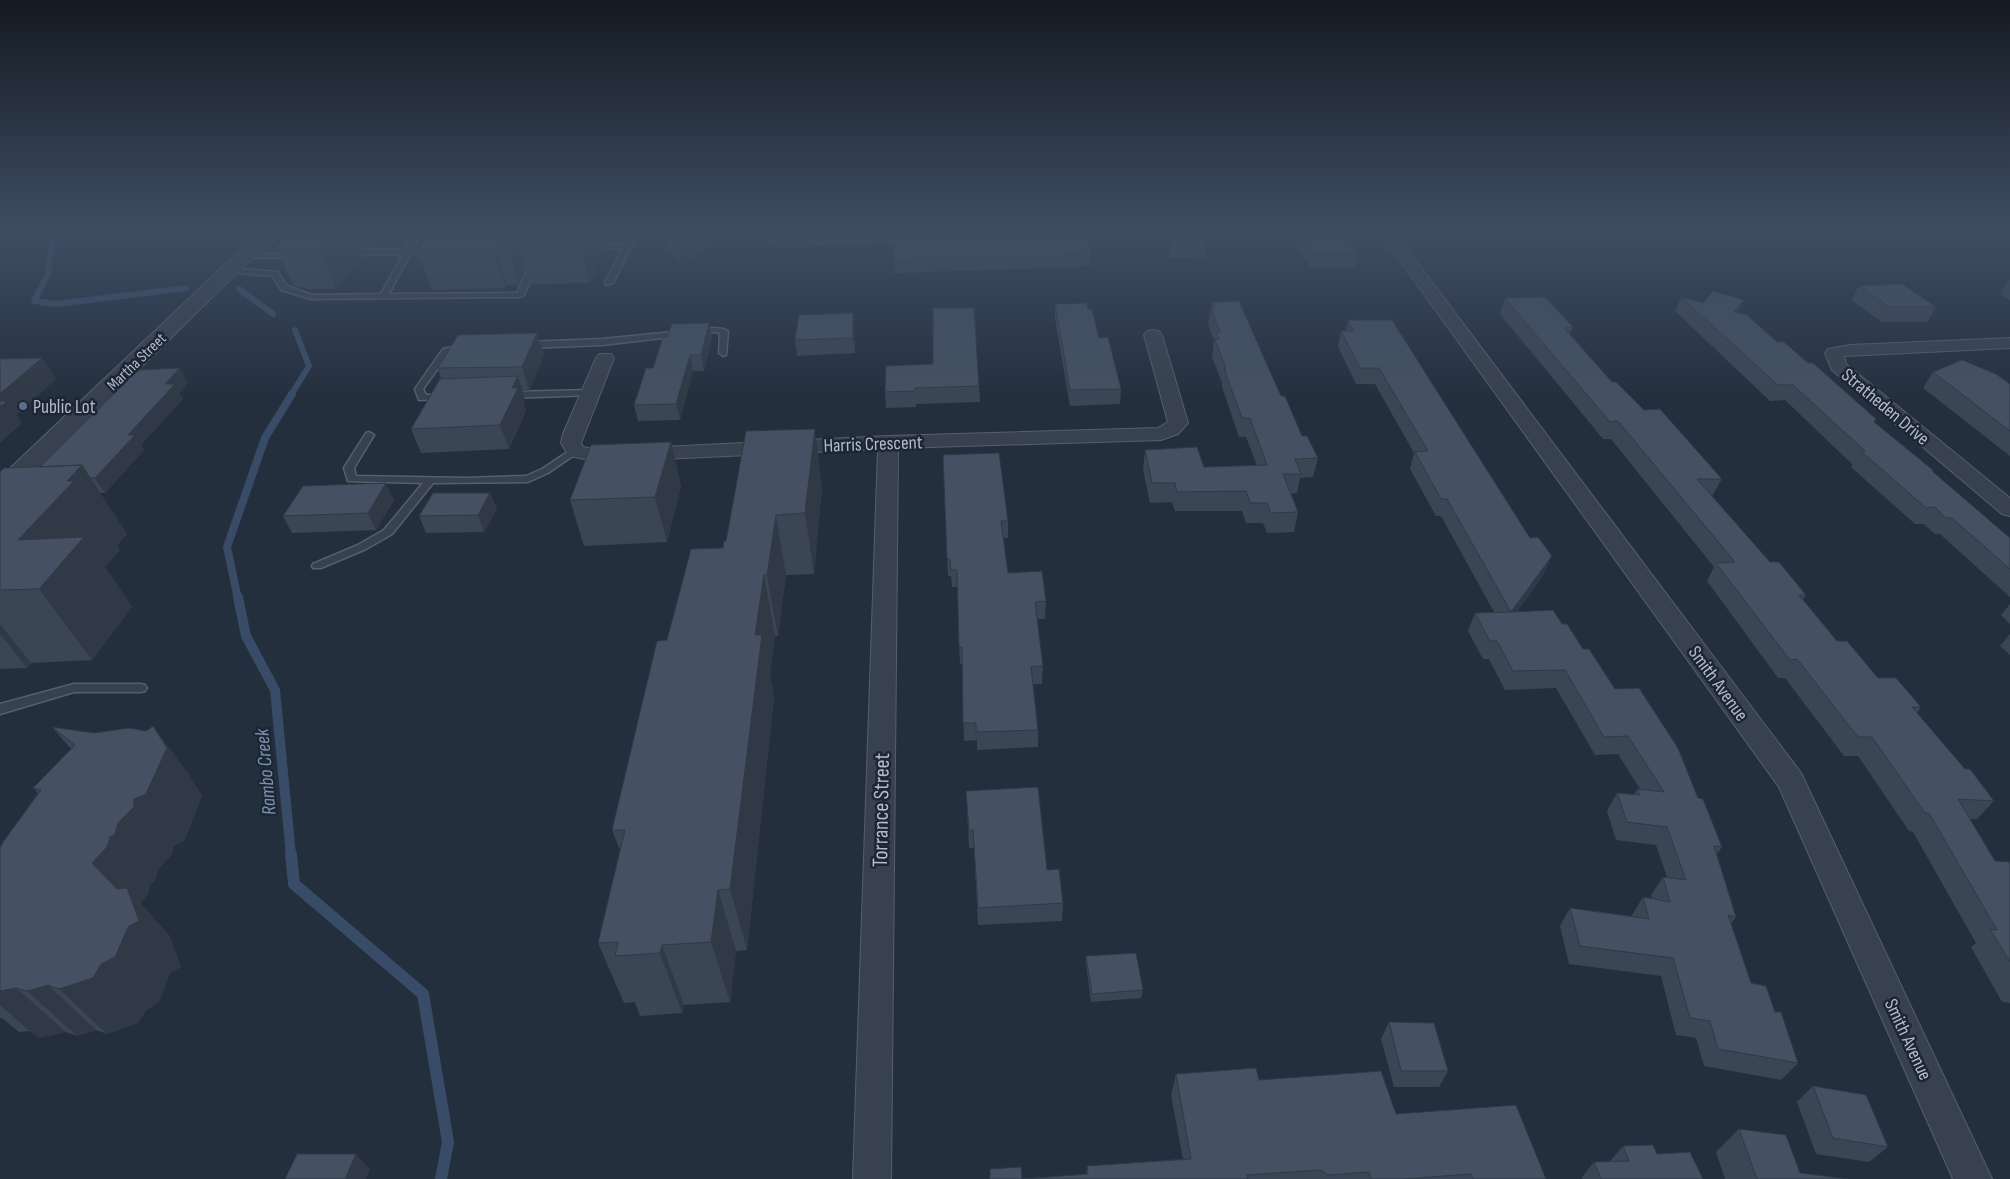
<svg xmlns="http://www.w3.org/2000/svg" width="2010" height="1179" viewBox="0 0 2010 1179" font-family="'Sofia Sans Condensed',sans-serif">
<rect width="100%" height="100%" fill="#242f3e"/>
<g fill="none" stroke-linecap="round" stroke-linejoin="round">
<path stroke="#394c67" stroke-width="6" d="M53 243 48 264 49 272 34 301 56 304 186 288
M239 289 273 314
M291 395 309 366 295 330"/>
<path stroke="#394c67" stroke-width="8" d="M238 599 227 547 265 438 292 394"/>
<path stroke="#394c67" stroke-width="10" d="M238 597 246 636 275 690 291 855"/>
<path stroke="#394c67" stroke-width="12" d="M291 854 294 884 423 994 448 1142 441 1179"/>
<g stroke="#565f6c" stroke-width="3">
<path id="service" d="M414 233H421L413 249H432L436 251 432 253 410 254 389 294 517 293 531 261 538 263 524 295 520 297 311 299 281 290 273 276 230 272 226 270 230 268 278 272 287 286 312 295 381 294 403 254 346 255 342 253 346 251 405 249Z
M631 233H638L613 283 606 285 605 283 623 248 591 249 587 247 591 245 626 244Z
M295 253 299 255 298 257 244 258 240 256 244 254Z
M714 328 724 329 728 331 726 355 723 356 719 353 720 333 714 332 602 345 526 348 522 345 526 342 602 339Z
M463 345 467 348 466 350 449 353 423 389 426 395H447V399L419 400 415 389 443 349Z
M590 390 594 393 593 395 509 398 505 395 509 392Z
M369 432 374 435 354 468 356 476 467 478 526 476 542 469 572 449 575 448 580 451 548 473 528 482 433 483 392 534 366 549 321 568H313L312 566 313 564 358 545 384 530 423 483 348 481 344 468 366 433Z
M74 684H141L145 685 147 688 145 691 141 692H74L0 714V704Z"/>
</g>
<g stroke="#565f6c" stroke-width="2">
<path id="minor" d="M842 233H956L949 238 778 246 770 241 778 236Z
M1380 233H1395L1801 773 1992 1179H1953L1779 787Z
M1153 330 1159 331 1162 335 1188 423 1178 434 1161 440 898 448 891 1179H853L878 449 601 462 569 456 561 443 563 434 596 358 599 354H611L614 358 581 443 583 447 601 450 888 436 1158 428 1168 422 1144 335 1147 331Z
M2010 338V348L1844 356 1846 364 2010 498V516L2002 514 1832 370 1825 353 1828 349 1850 345Z"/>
</g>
<g stroke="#565f6c" stroke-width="2">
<path id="tertiary" d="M262 233H282L250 260 9 497 0 499V478L238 252Z"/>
</g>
<use href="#service" fill="#38414e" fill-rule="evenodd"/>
<use href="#minor" fill="#38414e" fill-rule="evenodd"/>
<use href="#tertiary" fill="#38414e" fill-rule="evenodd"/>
</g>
<path fill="#3b4654" d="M290 233H383L370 249H360L363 257 336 289H306L305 288 293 286 276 248Z
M431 233H625L623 238H612L609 243H604L606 250 590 283 530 284 525 268 519 285H507L505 288 432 290 417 251Z
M726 233 682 265 669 249 666 235Z
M1172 233H1216L1215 240 1204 239 1206 244 1205 257 1169 258Z
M1289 233H1343L1358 254 1355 267 1311 268Z
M1091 252 1090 265H1083V267L895 273 894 260Z
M2009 280H2010V300L2000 294Z
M1859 286 1936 307 1927 322H1882L1851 300Z
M1681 297 1703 303 1744 300 1738 313 1777 342 1934 471 1933 472 2010 538V597L1940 534H1935L1924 524H1915L1851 467 1853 465 1785 400 1770 401 1675 311Z
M1505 298 1573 327 1570 334 1612 382 1722 479 1712 496 1770 562 1806 595 1803 600 1837 641 1878 678 1921 707 1917 713 1965 769 1994 801 1977 819H1970L1995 861 2010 862V1003L2002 1002 1971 947 1976 943 1913 832 1909 831 1858 756H1844L1785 678H1778L1707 581 1714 567 1611 439H1603L1500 314Z
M1212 302 1281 396 1302 436 1318 458 1313 477 1300 478 1297 493 1290 494 1298 512 1294 532 1267 533 1263 523H1246L1242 511H1175L1172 502 1150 503 1143 470 1145 450 1204 467 1257 466 1246 437H1239L1222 387V383L1212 357 1214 341 1208 324 1211 307H1212Z
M1055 304 1088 310 1099 338 1121 389 1120 404 1070 406 1055 319Z
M853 313 854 328 855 353 797 356 795 340Z
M1348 321 1544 574 1517 612 1562 624 1583 649 1615 689 1698 798 1722 847 1717 854 1736 917 1731 924 1751 983 1775 1012 1798 1063 1781 1080 1704 1066 1696 1038 1676 1035 1661 976 1569 964 1560 926 1570 908 1632 916V915L1643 897 1652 899 1651 895 1663 877H1667L1656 845 1616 840 1607 811 1617 793 1634 795 1637 789H1640L1618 754 1595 755 1556 688 1505 690 1489 659H1483L1468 631 1475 613 1494 612 1441 516H1436L1410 469 1414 453 1375 384H1356L1338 347 1341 331H1346Z
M537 333 544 355 529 391H522L525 400 524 403 526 411 509 449 421 453 411 429 441 379 438 368Z
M712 338 704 371H693L680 420 638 421 634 405 653 368Z
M886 366 979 386 980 402 916 404V407L886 408 885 392Z
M1933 372 2010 384V456L1923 388Z
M188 383 179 393 183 399 141 445 144 450 105 493H100L127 534 117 545 120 550 105 567 132 607 92 660 31 663 27 668 0 669V472L40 467Z
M671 442 681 486 667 542 584 546 570 500Z
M943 455 1008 521V538H1003L1008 573 1046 601 1045 619H1037L1043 666 1042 684H1033L1038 730V747L977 750V740L964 741 962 664H960L957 587H952L951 576H948Z
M822 487 814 574 786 575 778 636H775L770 675 774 697 747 950 736 951 730 1002 684 1005 682 1013 640 1016 635 1002 624 1003 598 943 620 850 612 830 667 640 723 548 726 541Z
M490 493 497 509 484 532 426 533 419 516Z
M394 500 376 530 292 533 283 516Z
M2010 604V624L2001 615Z
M2010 634V655L2000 646Z
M52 727 188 773 202 796 184 841 173 846 172 854 158 870 155 881 150 884 148 894 140 903 169 935 181 967 170 973 159 1002 146 1010 138 1023 107 1034 96 1030 77 1036 66 1032 38 1038 30 1031 19 1032 2 1018H0V848L38 793 33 788 71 749Z
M966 791 1047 870 1063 903 1062 921 978 925 974 848H969Z
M1086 956 1143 990 1141 998 1091 1002 1086 964Z
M1389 1022 1448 1071 1439 1087H1394L1381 1039Z
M1176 1074 1259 1080 1396 1114 1546 1179H990H1022L1086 1174 1087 1166 1183 1159 1171 1095Z
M1813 1086 1888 1147 1869 1162 1816 1154 1797 1102Z
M1739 1129 1800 1173 1848 1179H1725L1716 1152Z
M1623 1146 1657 1154 1703 1179H1582V1177L1594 1162 1610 1161Z"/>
<path fill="#303945" d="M335 233H354L363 257 336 289 320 250Z
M364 233H383L370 249Z
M513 233H526L519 246 525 268 519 285 507 246Z
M586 233H602L606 250 590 283 580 245Z
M607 233H610L612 238 609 243Z
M704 233H726L682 265 679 250Z
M495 246 507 285 505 288 493 249Z
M1744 300 1737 314 1734 312Z
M853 313 854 328 855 353 853 338Z
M709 323 712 338 704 371 701 355Z
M537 333 544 355 529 391 522 367Z
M690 355 693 371 680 420 676 404Z
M42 358 56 379 17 415 22 423 0 443V394Z
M180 368 188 383 179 393 183 399 141 445 144 450 105 493 95 478 128 435 165 384Z
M518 376 525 400 524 403 526 411 509 449 500 425 512 388Z
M815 429 822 487 814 574 805 513Z
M671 442 681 486 667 542 655 497Z
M82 465 127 534 117 545 120 550 105 567 132 607 92 660 39 589 18 540 67 481Z
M386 483 394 500 376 530 368 513Z
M490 493 497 509 484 532 478 515Z
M776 515 786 575 778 636 767 575Z
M1552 556 1544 574 1504 630 1511 612Z
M764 575 775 636 770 675 774 697 747 950 730 889 755 635Z
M0 624 31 663 27 668 0 634Z
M153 726 188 773 202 796 184 841 173 846 172 854 158 870 155 881 150 884 148 894 140 903 169 935 181 967 170 973 159 1002 146 1010 138 1023 107 1034 59 989 92 863 110 837 134 799Z
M718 890 736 951 730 1002 711 942Z
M662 945 684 1005 682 1013 660 953Z
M48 985 96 1030 77 1036 27 991Z
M16 988 66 1032 38 1038 0 1005V991Z
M356 1154 370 1169 366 1179H345Z"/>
<path fill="#455162" stroke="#303945" d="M290 233H335L320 250 289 251 290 249 276 248Z
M431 233H513L507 246H495L493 249 417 251Z
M524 233H586L580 245 519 246Z
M666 233H704L679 250 666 235Z
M894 233H1085L1091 252H1084V254L894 260Z
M1172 233H1202L1206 244 1171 245Z
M1299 233H1343L1358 254H1314Z
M1902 284 1936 307H1890L1859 286Z
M1713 291 1744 300 1734 312 1747 315 1777 342H1784L1808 363H1813L1876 419 1874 422 1934 471H1932L2010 538V569L1952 518H1946L1935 507 1926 508 1861 451H1865L1793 385H1778L1681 297 1703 303Z
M1545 297 1573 327 1564 328 1612 382H1616L1644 410 1660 409 1722 479H1697L1770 562H1779L1806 595H1799L1837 641H1847L1878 678H1896L1921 707H1912L1965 769H1970L1994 801 1958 799 1995 861 2010 862V962L1990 929 1997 930 1929 813H1925L1872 737H1858L1797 659 1790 660 1716 563 1735 562 1618 421 1610 422 1505 298Z
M1239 301 1281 396H1285L1302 436H1307L1318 458 1295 459 1301 474H1283L1298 512 1271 513 1267 503H1250L1246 491 1177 492 1175 483H1152L1145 450 1197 447 1204 467 1267 465 1250 418H1242L1224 369H1226L1215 339H1219L1216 333 1220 332 1211 307H1215L1212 302Z
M1087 303 1088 310 1092 309 1099 338 1108 337 1121 389 1070 390 1055 304Z
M933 308H974L979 386 915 388V391L885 392 886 366 933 364Z
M853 313V338L795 340 799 315Z
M1350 320H1392L1530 538 1538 537 1552 556 1511 612 1553 610 1562 624H1567L1583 649H1589L1615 689 1639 688 1678 748 1698 798 1703 799 1722 847 1714 846 1736 917 1728 915 1751 983 1766 986 1775 1012H1781L1798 1063 1718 1049 1710 1021 1690 1018 1673 958 1580 946 1570 908 1649 919 1643 897 1670 902 1663 877 1686 880 1667 827 1627 822 1617 793 1640 795 1637 789 1664 792 1628 736 1604 737 1565 670 1513 671 1497 641H1490L1475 613 1511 612 1447 499H1441L1415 452 1428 451 1379 368H1360L1341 331H1354L1348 321Z
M709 323 701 355H690L676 404 634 405 646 368H653L663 337H667L672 324Z
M537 333 522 367 438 368 458 335Z
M42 358 0 394V359Z
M1962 360 1996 374 2010 384V431L1933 372Z
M180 368 165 384H175L128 435H135L95 478H90L82 465 40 467 138 370Z
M518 376 512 388H518L500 425 411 429 440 379Z
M0 401H7L0 407Z
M815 429 805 513 776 515 767 575H764L755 635H762L730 889 718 890 711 942 662 945 660 953 615 956 618 942 598 943 625 830H612L657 641 667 640 691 549 723 548 724 541H726L746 431Z
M671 442 655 497 570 500 591 445Z
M999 453 1008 521H1001L1008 573 1042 571 1046 601 1035 602 1043 666 1031 667 1038 730 976 732V723H963L962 647H959L957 570H951L950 559H947L943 455Z
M82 465 67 481H74L18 540 84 537 39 589 0 590V472L4 468Z
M386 483 368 513 283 516 303 486Z
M433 493H490L478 515 419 516Z
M153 726 167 748 146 794 134 799V807L118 823 115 834 110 837 107 847 92 863 117 889 127 888 139 921 128 927 115 957 101 964 93 978 59 989 48 985 27 991 16 988 0 991V848L3 842 41 790 33 788 75 745 52 727 94 733 129 728 146 731Z
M1038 787 1047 870 1059 869 1063 903 978 908 973 830 969 831 966 791Z
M1136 953 1143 990 1092 994 1086 956Z
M1389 1022 1434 1023 1448 1071H1401Z
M1256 1068 1259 1080 1381 1071 1396 1114 1516 1105 1546 1179H1473L1471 1174 1403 1179H1371L1369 1172 1328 1175 1321 1170 1247 1175 1248 1179H990V1169L1021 1167 1022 1179 1088 1174 1087 1166 1191 1159 1176 1074Z
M1813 1086 1866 1095 1888 1147 1833 1138Z
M1739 1129 1786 1135 1800 1173 1848 1179H1757Z
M1653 1145 1657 1154 1690 1152 1703 1179H1601L1594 1162 1629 1161 1623 1146Z
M297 1154H356L345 1179H285Z"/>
<linearGradient id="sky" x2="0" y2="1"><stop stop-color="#141a22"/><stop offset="0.58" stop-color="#3f4d63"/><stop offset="1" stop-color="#3f4d63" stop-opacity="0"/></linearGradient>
<rect width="2010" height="399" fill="url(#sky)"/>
<circle fill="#5c6f8a" stroke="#1d2633" stroke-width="2" cx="23" cy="406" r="5"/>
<g text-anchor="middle" stroke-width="5" stroke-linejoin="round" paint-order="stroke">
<g font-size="16" fill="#b4bcc9" stroke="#1d2633">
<text transform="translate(136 361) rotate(-44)" y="6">Martha Street</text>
</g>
<g font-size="19" fill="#b4bcc9" stroke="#1d2633" text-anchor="start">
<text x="33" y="413">Public Lot</text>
</g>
<g font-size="19" fill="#b4bcc9" stroke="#1d2633">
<text transform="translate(1886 406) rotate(40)" y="7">Stratheden Drive</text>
<text transform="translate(873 443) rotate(-2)" y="7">Harris Crescent</text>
<text transform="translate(1719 683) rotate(54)" y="7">Smith Avenue</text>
<text transform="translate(1909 1039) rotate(65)" y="7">Smith Avenue</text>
</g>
<g font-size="20" font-style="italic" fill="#7c92b1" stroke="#1d2633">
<text transform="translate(265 772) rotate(-95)" y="7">Rambo Creek</text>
</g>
<g font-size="22" fill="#b4bcc9" stroke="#1d2633">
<text transform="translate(880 810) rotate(-89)" y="8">Torrance Street</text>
</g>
</g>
</svg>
